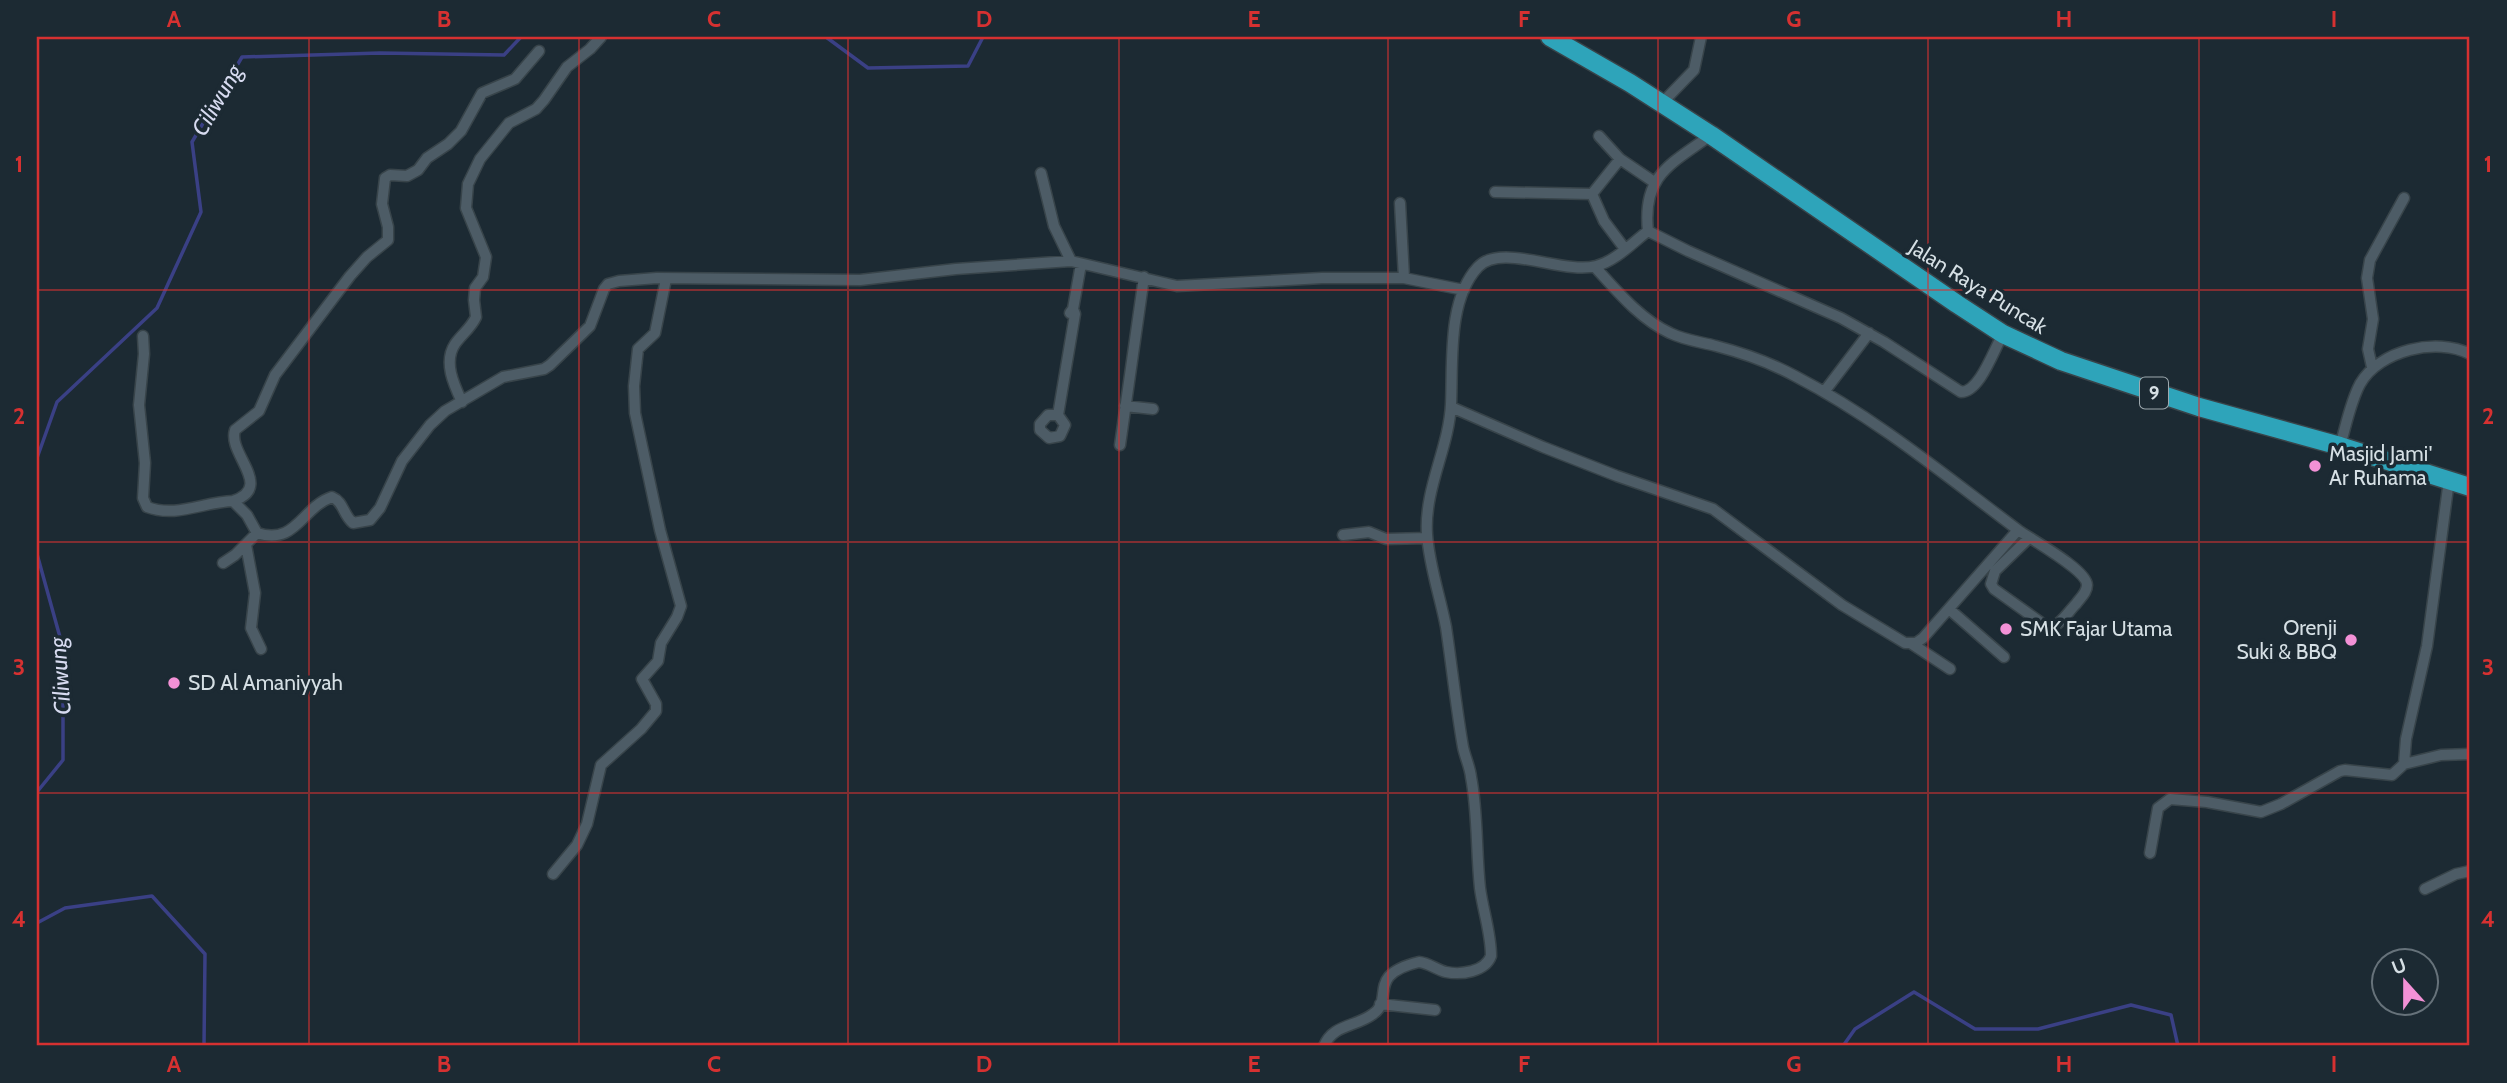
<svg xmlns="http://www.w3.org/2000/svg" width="2507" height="1083" viewBox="0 0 2507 1083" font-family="Cabin,sans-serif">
<rect width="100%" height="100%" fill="#1c2a33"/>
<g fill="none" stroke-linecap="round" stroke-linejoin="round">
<path stroke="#3a4085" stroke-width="3.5" d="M826 37 868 68 968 66 983 37
M2391 37H2417
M37 458 57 402 157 308 201 212 192 142 242 57 380 53 504 55 521 37
M37 554 63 648V760L37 792
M37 923 65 908 152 896 205 954 204 1046
M1843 1046 1855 1029 1914 992 1975 1029H2038L2131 1005 2171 1015 2178 1046"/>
<g stroke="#38444a" stroke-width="13">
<path id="street" d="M1662 103 1694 70 1701 37
M1599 136 1620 159 1654 182
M1620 159 1592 194 1604 221 1625 249
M1041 173 1054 226 1071 261
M1495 192 1592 194
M1400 203 1404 278
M1648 231 1688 251 1841 318 1884 342 1961 392C1980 392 1994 349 2003 334
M1070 313 1073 309 1081 264
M143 336 144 354 139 405 145 463 143 498 147 507C176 518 203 502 233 501L247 515 257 533C296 546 302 507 332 497 344 502 343 515 353 523L370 520 380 508 402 461 430 425 445 411 503 377 544 369 550 365 590 326 604 289 608 284 619 281 657 278 860 280 956 269 1071 261 1177 286 1322 278H1404L1464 290
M2372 367 2368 349 2373 319 2367 278 2370 260 2404 198
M1824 392 1869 333
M462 402C454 385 443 362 455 344 462 334 471 328 476 317L474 300 475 288 483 277 486 257 466 208 468 184 480 159 509 123 536 109 544 100 567 67 590 49 601 37
M1125 406 1153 409
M1451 407 1543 447 1617 476 1713 509 1842 605 1905 643H1916L1923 638 2018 530C1946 476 1876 418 1795 376 1771 363 1743 353 1716 346 1701 342 1684 340 1670 333 1640 319 1617 291 1595 267
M1058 415H1048L1040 424V430L1049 438 1060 436 1065 425 1058 415 1075 314 1073 309
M1120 445 1144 277
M2340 446C2346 426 2350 403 2360 384 2379 350 2437 337 2470 354
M233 501C275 487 227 454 235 430L259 411 275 375 350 276 367 257 388 240V227L382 204 385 178 390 175 407 176 418 170 427 158 448 144 461 131 482 93 515 79 539 51
M2018 530C2032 540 2087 570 2087 585 2087 593 2080 598 2076 604 2068 612 2062 623 2052 627L2043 624 1994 589 1991 584 1995 571 2029 538
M1343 535 1369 532 1386 539 1427 538
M246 545 255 593 251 628 261 649
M223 563 235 555 257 533
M1949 609 2004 657
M1912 644 1950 669
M2404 764 2441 755 2470 754
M2150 853 2158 808 2170 799 2207 802 2261 812 2281 804 2340 771 2345 770 2392 775 2404 764 2406 739 2427 646 2449 480
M553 874 577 845 587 824 601 765 641 729 656 711V704L642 679 658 661 661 643 677 617 681 606 660 530 635 413 634 386 638 349 655 333 666 279
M2425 889 2456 874 2470 871
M1380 1004 1435 1010
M1324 1046C1333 1024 1356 1027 1373 1014 1395 999 1365 975 1419 962 1429 963 1437 970 1446 972 1461 975 1485 972 1491 956 1491 933 1483 911 1480 888 1476 851 1478 813 1471 777 1470 767 1465 757 1463 747 1456 707 1452 667 1446 627 1440 596 1429 565 1427 534 1424 489 1449 448 1451 404 1453 363 1447 300 1478 267 1501 242 1564 275 1596 266 1616 261 1632 243 1648 231 1642 175 1671 164 1711 135"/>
</g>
<g stroke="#38444a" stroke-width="21">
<path id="highway" d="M1550 37 1630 83 1711 135 1957 304 2003 334 2061 361 2199 407 2340 446 2470 487"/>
</g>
<use href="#street" stroke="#4d5c66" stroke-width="10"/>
<use href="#highway" stroke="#2ea4ba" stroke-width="18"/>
</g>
<path fill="none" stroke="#d63131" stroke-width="2" stroke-opacity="0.55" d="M309 37V1046M579 37V1046M848 37V1046M1119 37V1046M1388 37V1046M1658 37V1046M1928 37V1046M2199 37V1046M37 290H2470M37 542H2470M37 793H2470"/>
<g fill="#f391d6" stroke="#1c2a33" stroke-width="2.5">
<circle cx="2315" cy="466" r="7"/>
<circle cx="2006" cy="629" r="7"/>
<circle cx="2351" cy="640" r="7"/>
<circle cx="174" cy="683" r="7"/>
</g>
<g text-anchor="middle" stroke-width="7" stroke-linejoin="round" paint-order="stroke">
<rect fill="#1c2a33" stroke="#9ea9af" stroke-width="2" x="2140" y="377.5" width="28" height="31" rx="5"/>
<g font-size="19" font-weight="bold" fill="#d5dfe4">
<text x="2154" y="400">9</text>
</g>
<g font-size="21" fill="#d5dfe4" stroke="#1c2a33">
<text transform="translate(1978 287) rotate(32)" y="7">Jalan Raya Puncak</text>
</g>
<g font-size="21" fill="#d5dfe4" stroke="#1c2a33" text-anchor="start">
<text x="2329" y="461">Masjid Jami'<tspan x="2329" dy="24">Ar Ruhama</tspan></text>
<text x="2337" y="635" text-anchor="end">Orenji<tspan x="2337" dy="24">Suki &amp; BBQ</tspan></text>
<text x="2020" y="636">SMK Fajar Utama</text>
<text x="188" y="690">SD Al Amaniyyah</text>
</g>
<g font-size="23" font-style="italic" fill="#d7dbf0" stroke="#1c2a33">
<text transform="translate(217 100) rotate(-60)" y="8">Ciliwung</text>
<text transform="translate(60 676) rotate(-94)" y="8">Ciliwung</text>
</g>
</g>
<rect width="2507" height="1083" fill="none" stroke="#1c2a33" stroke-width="77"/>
<g transform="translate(2405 982) rotate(339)"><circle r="33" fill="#1c2a33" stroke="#66727a" stroke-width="2"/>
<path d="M0-5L12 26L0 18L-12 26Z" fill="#f391d6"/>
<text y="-10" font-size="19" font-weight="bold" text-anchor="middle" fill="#d5dfe4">U</text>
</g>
<rect x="38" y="38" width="2430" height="1006" fill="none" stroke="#d63131" stroke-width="2.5"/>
<g font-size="23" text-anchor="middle" font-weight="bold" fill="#d63131">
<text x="174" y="27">A</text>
<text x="444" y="27">B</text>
<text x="714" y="27">C</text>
<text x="984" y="27">D</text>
<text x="1254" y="27">E</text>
<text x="1524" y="27">F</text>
<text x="1794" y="27">G</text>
<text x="2064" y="27">H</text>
<text x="2334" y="27">I</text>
<text x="19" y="172">1</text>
<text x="2488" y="172">1</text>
<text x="19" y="424">2</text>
<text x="2488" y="424">2</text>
<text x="19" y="675">3</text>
<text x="2488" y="675">3</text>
<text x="19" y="927">4</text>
<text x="2488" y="927">4</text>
<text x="174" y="1072">A</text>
<text x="444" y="1072">B</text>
<text x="714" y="1072">C</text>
<text x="984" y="1072">D</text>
<text x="1254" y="1072">E</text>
<text x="1524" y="1072">F</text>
<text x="1794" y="1072">G</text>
<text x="2064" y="1072">H</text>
<text x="2334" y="1072">I</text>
</g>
</svg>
